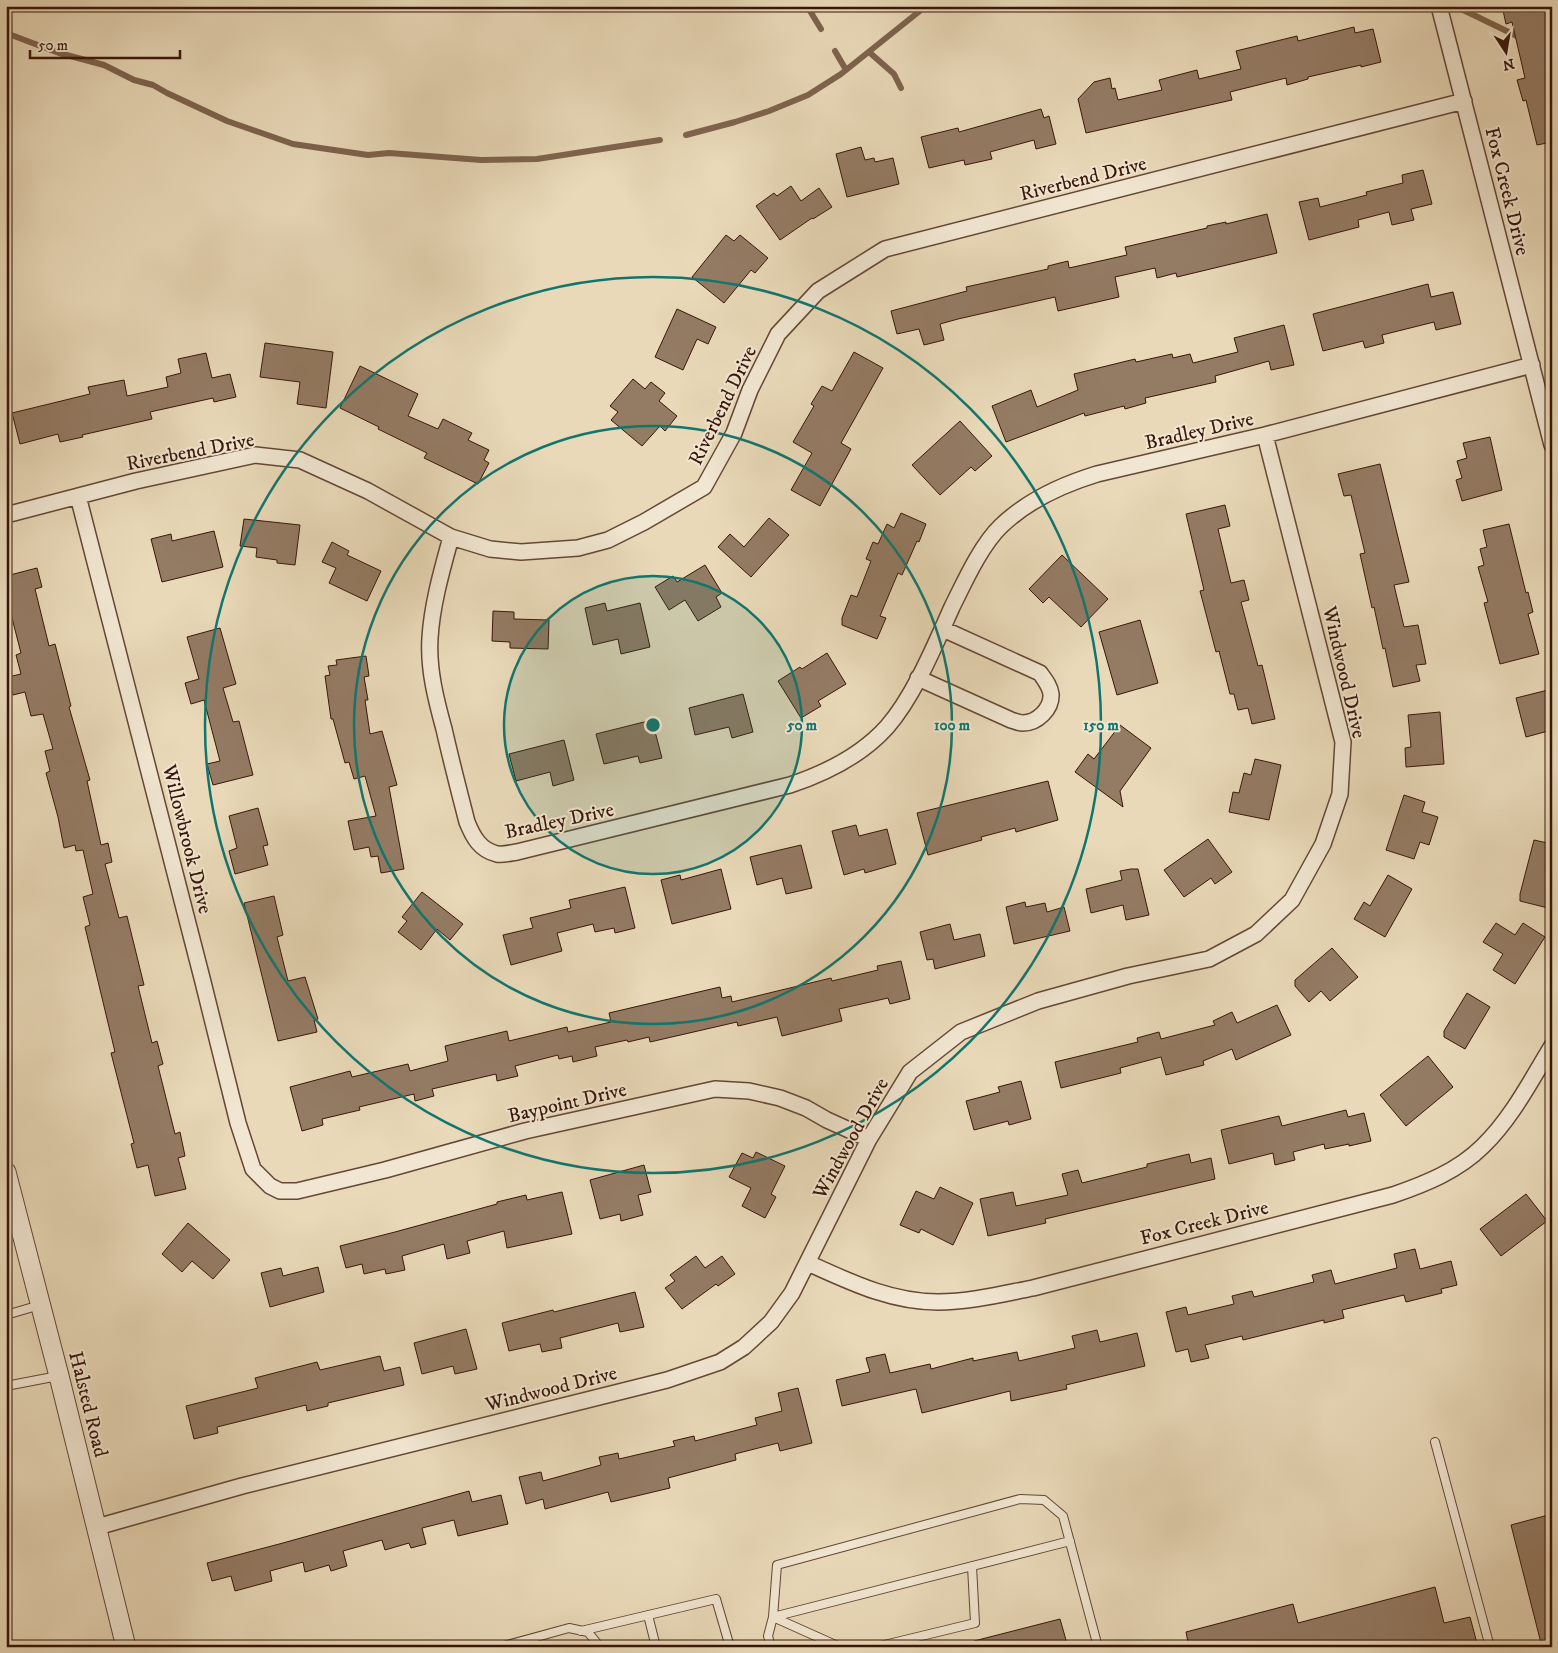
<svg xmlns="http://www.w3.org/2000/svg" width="1558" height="1653" viewBox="0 0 1558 1653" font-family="'IM FELL DW Pica',serif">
<rect width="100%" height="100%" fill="#e9d9b8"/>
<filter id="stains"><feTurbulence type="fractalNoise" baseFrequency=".004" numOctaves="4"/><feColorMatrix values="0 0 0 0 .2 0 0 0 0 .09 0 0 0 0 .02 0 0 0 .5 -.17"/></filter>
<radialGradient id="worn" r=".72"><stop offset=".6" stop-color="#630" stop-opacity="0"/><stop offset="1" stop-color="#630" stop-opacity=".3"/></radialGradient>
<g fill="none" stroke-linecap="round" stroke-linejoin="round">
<path stroke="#7e634e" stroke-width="6" d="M807 6 821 29
M1455 6 1521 38
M6 33 59 53 104 65 134 80 153 85 167 93 227 121 293 144 368 155 389 153 481 160 537 159 660 140
M835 51 846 70
M869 52 894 74 901 88
M686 135 735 122 769 111 808 95 841 74 926 6"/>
</g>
<path fill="#947b64" stroke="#381609" d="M1502 6H1552V12L1546 14 1552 37V142L1537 145 1526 100 1523 101 1517 80 1525 78 1512 22 1506 24Z
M1354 27 1355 33 1373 29 1381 62 1361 67V65L1308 77V79L1287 85 1286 78 1230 92 1232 100 1086 133 1078 99 1094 82 1110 78 1112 89 1115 88 1118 100 1162 90 1159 80 1197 70 1199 79 1241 69 1236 51 1297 36 1298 41Z
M1041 109 1044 118 1049 116 1056 144 1036 149 1034 140 990 152 992 159 965 165 964 160 929 168 921 137 958 128 959 132Z
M861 147 865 160 874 158 875 162 893 158 899 184 847 197 836 154Z
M1423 170 1432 204 1411 209 1414 220 1392 225 1389 212 1358 220 1359 227 1309 240 1299 202 1318 198 1320 207 1367 195 1366 192 1403 183 1402 175Z
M791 186 801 201 819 188 832 207 813 219 812 218 780 240 756 206 774 193 777 196Z
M1267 214 1277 253 1177 277 1176 273 1157 278 1155 268 1115 277 1119 297 1058 311 1055 297 958 319 940 324 944 340 924 345 919 329 897 334 891 311 967 291 966 287 1048 269V266L1068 261 1069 268 1127 255 1125 247 1207 228V226L1226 222V224Z
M726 235 734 241 740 235 768 258 755 273 751 270 724 303 692 277Z
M1428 284 1431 297 1453 292 1461 324 1436 330 1434 322 1382 335 1384 343 1365 348 1363 341 1323 351 1313 314Z
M677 309 716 327 708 344 697 339 683 370 655 357Z
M1284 325 1294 365 1271 370 1269 361 1215 376 1216 382 1145 398 1146 403 1125 409 1124 406 1085 416 1084 413 1006 442 992 406 1031 390 1037 407 1078 390 1074 374 1135 359 1136 362 1172 354 1173 358 1190 354 1193 363 1238 352 1234 338Z
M265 343 333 352 326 408 297 404 300 382 260 377Z
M854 352 883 368 841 443 851 449 820 506 791 490 812 453 793 442 814 406 811 404 822 386 832 391Z
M206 353 212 378 230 374 236 397 214 402 213 398 150 412 152 419 82 435 83 437 60 442 58 434 20 444 12 413 90 394 88 387 124 380 127 396 168 387 166 377 181 373 178 359Z
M360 366 418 394 408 416 438 429 443 419 472 433 468 440 489 450 484 460 489 463 478 484 424 458 427 453 378 429 379 427 340 408Z
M633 379 645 389 651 382 665 393 659 401 677 416 665 431 660 426 642 446 611 420 618 412 610 406Z
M960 421 992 456 975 471 971 467 940 495 912 465Z
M1490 437 1502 490 1462 501 1456 480 1462 478 1457 461 1467 458 1463 443Z
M1380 464 1409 582 1394 585 1404 627 1418 625 1426 664 1416 665 1420 681 1393 687 1385 648 1383 649 1374 607 1372 608 1360 554 1365 553 1351 495 1344 496 1338 474Z
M1225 505 1230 526 1218 529 1231 583 1244 580 1249 600 1241 602 1258 666 1262 665 1275 719 1252 724 1248 708 1238 710 1234 694H1230L1219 651 1216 652 1200 591 1204 590 1186 514Z
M901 513 926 524 919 542 917 541 902 575 898 573 880 616 886 618 877 639 842 625V618L851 595 857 597 871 561 866 559 873 542 878 544 887 524 894 528Z
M769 518 789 535 751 577 718 547 730 534 744 547Z
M244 519 300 525 295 565 277 563V560L256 557 257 548 240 546Z
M1509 524 1526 593 1528 592 1533 612 1528 614 1539 654 1500 664 1484 603 1488 602 1478 567 1484 565 1480 549 1487 547 1483 530Z
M214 531 223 567 162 582 151 539 171 534 172 541Z
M332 542 349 551 347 555 381 571 367 601 329 583 336 568 322 562Z
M1062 555 1108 599 1081 627 1049 597 1043 603 1029 589Z
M705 565 722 593 716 597 721 607 698 621 685 600 669 610 655 587 673 576 677 582Z
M37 568 42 587 35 589 49 646 55 644 71 706 69 707 90 780 87 781 101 845 108 843 112 862 105 864 119 918 127 916 144 985 138 986 152 1043 157 1041 163 1064 158 1066 175 1134 180 1132 185 1156 178 1158 186 1189 155 1196 148 1165 137 1168 131 1144 134 1143 111 1053 115 1052 85 927 90 925 83 897 93 894 83 850 76 851 75 845 64 848 58 817 46 773 50 771 45 751 53 749 43 714 31 716 25 692 13 695 8 677 21 674 16 655 21 653 6 595V576Z
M605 603 607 611 640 603 650 647 621 654 618 639 593 645 585 608Z
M493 611 514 612V619L549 620 548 649 510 648V642L492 641Z
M1140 620 1158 683 1117 695 1099 632Z
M220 628 236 684 223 688 233 722 239 721 253 775 213 785 207 764 220 761 204 700 191 704 185 683 199 679 187 637Z
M827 653 846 684 818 701 821 706 801 718 778 681 800 667 802 669Z
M366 656 369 676 364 677 368 700H365L370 734 382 731 397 785 389 787 404 869 381 873 378 856 371 857 369 847 354 850 348 821 376 816 365 776 354 779 349 762 345 763 333 719H331L325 676 330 675 328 666 337 665 336 660Z
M1548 690 1552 705V730L1526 737 1516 698Z
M743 694 753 732 732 738 729 727 695 735 689 708Z
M1440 712 1444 764 1406 767 1405 748 1411 747 1408 715Z
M652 720 662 758 640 763 638 756 604 764 596 734Z
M1120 725 1151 748 1120 791 1123 807 1075 772 1088 754 1094 759Z
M564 740 574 780 553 786 550 772 516 781 509 754Z
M1255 759 1281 765 1269 820 1229 812 1233 792 1239 793 1244 773 1251 775Z
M1048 781 1058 820 1016 832 1015 828 981 837 982 840 928 855 917 813Z
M1404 795 1425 802 1422 812 1438 817 1429 845 1420 842 1414 859 1386 850Z
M258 808 268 845 263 846 268 865 235 874 229 851 237 848 229 816Z
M856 825 859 836 887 829 896 864 865 873 864 869 844 875 832 831Z
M1208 839 1232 872 1215 884 1211 878 1184 897 1164 870Z
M1534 840 1552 844V909L1520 901V894Z
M801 845 812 888 786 894 782 878 757 885 750 857Z
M721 869 731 909 672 924 661 880 680 875 681 880Z
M1131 869H1138L1149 915 1126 920 1123 905 1091 913 1086 889 1122 880 1120 871Z
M1388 875 1412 889 1385 937 1354 919 1364 902 1370 906Z
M625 887 635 928 615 933 614 928 595 932 593 924 557 933 562 951 511 965 503 935 533 928 530 918 571 908 569 900Z
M422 892 463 924 450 940 437 929 421 950 398 932 407 921 402 917Z
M274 896 283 935 277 937 288 981 305 977 318 1019 314 1020 317 1032 278 1041 244 903Z
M1025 902 1026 907 1045 903 1047 912 1064 907 1070 931 1014 944 1006 907Z
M1496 923 1515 935 1523 923 1545 937 1515 984 1493 970 1503 954 1483 942Z
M950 924 954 940 980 934 985 956 935 969 933 959 927 960 920 932Z
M1332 948 1358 977 1330 1001 1321 991 1309 1002 1295 986V980Z
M901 961 910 999 890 1004 888 998 839 1009 842 1021 782 1036 777 1017 738 1026 737 1022 650 1042 649 1037 628 1042 627 1040 595 1047 597 1056 573 1062 572 1056 559 1059 558 1055 515 1066 518 1076 497 1081 496 1074 432 1089 434 1096 415 1101 414 1094 359 1107 360 1110 322 1119 323 1125 302 1131 290 1087 350 1071 352 1077 408 1064 410 1071 448 1061 445 1046 507 1031 509 1041 567 1027 568 1032 611 1022 609 1013 720 987 722 998 731 996 732 1002 831 978 832 981 878 970 877 966Z
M1467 993 1490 1007 1465 1049 1444 1037V1031Z
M1277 1005 1291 1035 1236 1060 1232 1049 1203 1061 1204 1065 1166 1075 1161 1057 1120 1068 1121 1073 1061 1088 1055 1062 1138 1042 1137 1038 1159 1032 1161 1039 1215 1025 1213 1021 1232 1012 1237 1023Z
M1428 1056 1453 1087 1406 1126 1380 1095Z
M1021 1081 1031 1119 1009 1125 1008 1121 974 1130 966 1101 1000 1092 998 1087Z
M1346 1110 1348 1117 1364 1113 1371 1141 1349 1146V1144L1325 1149 1324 1144 1293 1152 1295 1160 1275 1165 1273 1153 1229 1164 1221 1130 1279 1116 1282 1126Z
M756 1152 785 1166 771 1194 776 1197 765 1218 742 1206 751 1188 729 1177 742 1153 753 1158Z
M1189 1154 1191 1163 1211 1158 1215 1179 1045 1219 1046 1223 988 1236 980 1199 1013 1192 1016 1206 1068 1195 1062 1174 1078 1170 1082 1183 1147 1167V1164Z
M644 1165 651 1192 638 1195 643 1215 621 1221 620 1214 600 1219 590 1180Z
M940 1187 973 1203 953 1245 921 1229 919 1233 900 1225 916 1191 934 1199Z
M562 1192 572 1234 507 1248 504 1231 467 1241 470 1253 447 1259 444 1244 402 1256 405 1270 386 1274 385 1269 364 1274 362 1264 346 1268 340 1246 395 1232 497 1204V1202L526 1195 527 1200Z
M1526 1194 1547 1221 1501 1256 1480 1229Z
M188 1223 230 1260 213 1279 192 1261 182 1272 162 1254Z
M1415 1249 1420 1269 1451 1261 1457 1285 1441 1289 1442 1293 1406 1302 1404 1295 1342 1310 1344 1318 1324 1323V1320L1243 1340 1242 1336 1205 1345 1209 1358 1191 1362 1188 1349 1176 1352 1166 1312 1186 1307 1188 1315 1234 1304 1232 1296 1252 1291 1254 1297 1314 1282 1312 1275 1331 1270 1335 1284 1397 1268 1394 1254Z
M696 1256 705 1268 722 1256 735 1274 718 1286 716 1284 682 1309 665 1288 675 1281 670 1275Z
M318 1267 324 1292 270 1307 261 1273 281 1268 283 1276Z
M635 1292 644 1327 620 1332 618 1323 560 1338 562 1348 542 1352 540 1344 509 1351 502 1323 553 1310 554 1312Z
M466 1329 477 1369 455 1374 453 1366 422 1374 414 1343Z
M1097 1330 1100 1342 1137 1333 1145 1366 1066 1385 1067 1389 1011 1401 1010 1391 922 1413 916 1389 842 1406 836 1380 870 1372 866 1358 885 1354 890 1373 930 1364 931 1369 973 1358V1361L1017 1352 1019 1361 1075 1348 1072 1336Z
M380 1356 384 1371 400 1367 404 1385 328 1403V1406L307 1411 306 1405 217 1427 218 1433 194 1439 186 1406 258 1388 255 1378 317 1362 320 1370Z
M798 1388 812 1443 780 1451 778 1443 735 1454 736 1460 668 1478 670 1488 611 1502 608 1492 545 1509 543 1499 526 1504 519 1477 541 1472 543 1481 601 1465 599 1457 618 1453 619 1459 675 1446 673 1441 694 1436 695 1441 757 1425 755 1418 782 1411 778 1393Z
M469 1491 472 1502 501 1495 508 1524 458 1536 454 1520 422 1528 426 1544 411 1548 409 1543 385 1550 382 1540 343 1551 347 1566 331 1571 329 1565 305 1572 303 1562 270 1571 272 1581 235 1591 231 1576 212 1581 207 1563 283 1543Z
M1552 1514V1647H1542L1511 1525Z
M1435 1587 1444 1623 1470 1617 1478 1647H1189L1186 1632 1293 1604 1298 1623Z
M1060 1619 1068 1647H975L974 1641Z"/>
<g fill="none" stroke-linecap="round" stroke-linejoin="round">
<g stroke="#644735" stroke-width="10">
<path id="service" d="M6 1315 40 1305
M6 1386 58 1376
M1435 1442 1490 1647
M648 1615 656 1647
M773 1617 1070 1541
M773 1617 840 1647
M581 1631 716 1599 730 1647
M500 1647 569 1628 588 1632 600 1647
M771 1647 768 1636 773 1617 777 1565 1020 1499 1044 1500 1063 1516 1098 1647
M876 1647 975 1623 972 1566"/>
</g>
<g stroke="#644735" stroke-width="18">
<path id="minor" d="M1439 6 1552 445
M78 496 202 978 238 1123 253 1169 270 1186 280 1191H297L385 1170 525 1131 715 1089 749 1091 780 1098 806 1108 827 1120 869 1139
M6 515 136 481 255 455 300 460 368 491 451 537 490 549 521 552 578 548 608 540 644 522 704 487 734 433 750 390 778 334 818 291 885 249 1464 101
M451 537C442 570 432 604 430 638 428 669 436 700 444 729 451 760 459 791 467 822 473 837 480 850 497 854 503 855 511 853 517 852L790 785C826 773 861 756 887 727 914 696 935 645 952 607 964 583 981 545 1001 526 1028 500 1061 485 1097 474L1265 435 1532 365
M918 678 1011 720C1014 721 1019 723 1023 723 1037 723 1052 709 1051 694 1050 686 1045 680 1040 673L943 629
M808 1263C850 1282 891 1302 938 1302 970 1302 1002 1294 1033 1288L1393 1195C1425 1184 1458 1171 1483 1146 1512 1118 1531 1080 1552 1046
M97 1527 242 1486 667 1380 720 1362 744 1347 771 1322 792 1293 869 1139 910 1072 961 1032 1038 1001 1128 976 1209 959 1256 934 1292 900 1323 844 1340 794 1343 742 1265 435"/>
</g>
<g stroke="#644735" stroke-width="21">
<path id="tertiary" d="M6 1172 59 1376 126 1647"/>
</g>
<use href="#service" stroke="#f1e6d1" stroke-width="8"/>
<use href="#minor" stroke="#f1e6d1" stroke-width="15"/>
<use href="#tertiary" stroke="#f1e6d1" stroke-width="19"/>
</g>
<circle cx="653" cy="725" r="149" fill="#0f766e" fill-opacity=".12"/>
<g fill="none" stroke="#0f766e" stroke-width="2.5">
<circle cx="653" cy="725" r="149"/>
<circle cx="653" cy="725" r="299"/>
<circle cx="653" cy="725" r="448"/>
</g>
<g text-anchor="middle" stroke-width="4" stroke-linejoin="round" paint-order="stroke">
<g font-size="20" fill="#381609" stroke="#f1e6d1">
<text transform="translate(1083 178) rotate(-14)" y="7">Riverbend Drive</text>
<text transform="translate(1508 191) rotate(76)" y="7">Fox Creek Drive</text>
<text transform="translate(722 405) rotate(-64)" y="7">Riverbend Drive</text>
<text transform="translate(1199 430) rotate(-13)" y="7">Bradley Drive</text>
<text transform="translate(190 451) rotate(-11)" y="7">Riverbend Drive</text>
<text transform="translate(1345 672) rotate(77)" y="7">Windwood Drive</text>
<text transform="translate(559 820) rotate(-12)" y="7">Bradley Drive</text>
<text transform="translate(188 839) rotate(76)" y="7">Willowbrook Drive</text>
<text transform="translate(567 1102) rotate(-13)" y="7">Baypoint Drive</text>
<text transform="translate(850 1138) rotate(-61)" y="7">Windwood Drive</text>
<text transform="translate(1204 1222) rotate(-14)" y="7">Fox Creek Drive</text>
<text transform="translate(551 1388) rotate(-14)" y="7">Windwood Drive</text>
<text transform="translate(89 1404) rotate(76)" y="7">Halsted Road</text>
</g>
</g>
<circle cx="653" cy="725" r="8" fill="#0f766e" stroke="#f1e6d1" stroke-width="2.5"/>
<g font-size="15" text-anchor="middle" font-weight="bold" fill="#0f766e" stroke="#f1e6d1" stroke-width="4" stroke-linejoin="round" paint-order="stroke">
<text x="802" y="730">50 m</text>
<text x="952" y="730">100 m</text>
<text x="1101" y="730">150 m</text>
</g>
<rect width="1558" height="1653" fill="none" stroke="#e9d9b8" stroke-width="25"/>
<rect x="8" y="8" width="1543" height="1638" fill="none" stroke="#381609" stroke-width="2.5"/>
<rect x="12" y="12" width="1533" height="1628" fill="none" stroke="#381609"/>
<g transform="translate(1506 52) rotate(168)" stroke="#f1e6d1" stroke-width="4" paint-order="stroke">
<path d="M0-4L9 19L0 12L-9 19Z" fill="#381609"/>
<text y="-8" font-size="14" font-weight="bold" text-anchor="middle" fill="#381609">N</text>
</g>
<path d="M30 50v8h150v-8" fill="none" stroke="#381609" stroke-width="2.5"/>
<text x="38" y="50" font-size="15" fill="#381609" stroke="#f1e6d1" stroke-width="4" paint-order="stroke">50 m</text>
<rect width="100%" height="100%" filter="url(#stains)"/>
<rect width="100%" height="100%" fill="url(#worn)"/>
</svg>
